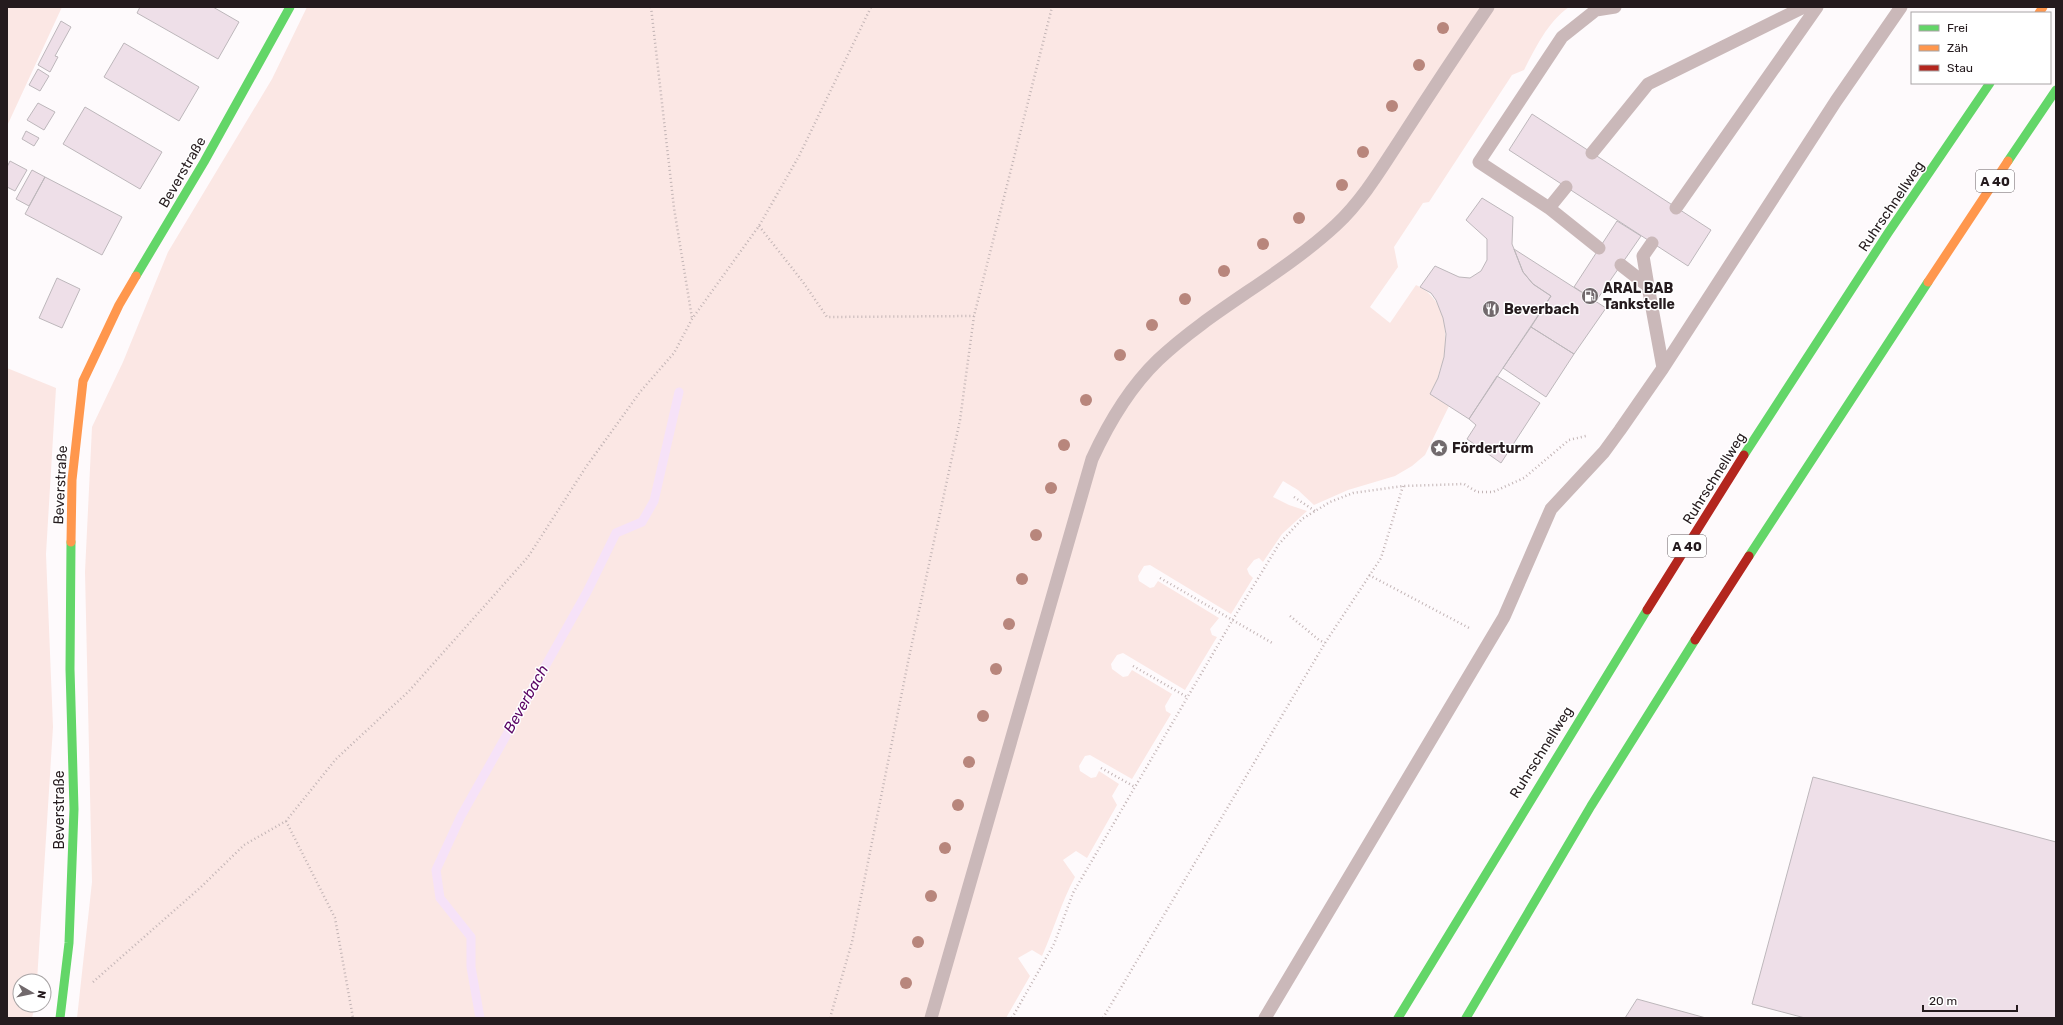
<svg xmlns="http://www.w3.org/2000/svg" width="2063" height="1025" viewBox="0 0 2063 1025" font-family="Rubik,sans-serif">
<rect width="100%" height="100%" fill="#fefafc"/>
<path fill="#fbe7e4" d="M7 7H62L7 126Z
M307 7H1569C1547 23 1536 47 1524 70L1512 75 1429 202 1423 203 1394 247 1398 267 1370 307 1390 323 1416 285C1444 298 1448 328 1444 356 1443 363 1439 370 1438 377 1438 385 1446 398 1449 406L1425 455 1412 466 1395 476 1348 490 1314 505 1298 490 1283 481 1273 497 1289 505 1307 511 1282 534 1263 562 1259 558 1254 560 1247 569 1249 574 1253 578 1231 614 1150 565 1144 566 1138 576 1139 581 1150 588 1154 587 1158 581 1219 618 1210 629 1212 635 1217 637 1185 690 1123 653 1117 655 1111 664 1112 669 1123 677 1128 676 1132 670 1172 694 1165 706 1166 711 1171 714 1132 779 1090 755 1085 756 1079 766 1080 771 1091 778 1096 777 1099 771 1119 784 1112 796 1117 805 1087 858 1076 851 1063 860 1075 877C1061 903 1054 929 1042 956L1032 950 1018 958 1030 976 1006 1018H77L92 882 85 572 92 427 123 362 168 252 272 79Z
M7 368 56 388 46 554 53 727 37 981H20V1005H35L32 1018H7Z"/>
<g fill="none" stroke-linecap="round" stroke-linejoin="round">
<path stroke="#f6e2f8" stroke-width="9" d="M480 1018 471 967V937L440 898 436 870 461 816 587 592 616 533 642 522 654 501 679 392"/>
</g>
<path fill="#eedfe8" stroke="#bdb7bb" d="M140 7H213L239 22 218 59 137 13Z
M61 21 71 27 55 56 58 57 50 72 38 65Z
M124 43 199 87 179 121 104 77Z
M38 69 49 76 40 91 29 85Z
M38 103 55 112 44 130 27 120Z
M85 107 162 152 140 189 63 144Z
M1532 114 1711 230 1688 266 1509 150Z
M26 131 39 138 34 146 22 139Z
M10 161 27 170 15 191 7 187V167Z
M32 170 45 177 29 206 16 199Z
M45 177 122 217 102 255 25 214Z
M1482 198 1513 217 1512 244 1523 272 1533 284 1551 296 1469 419 1430 394 1438 378 1444 357 1446 334 1443 318 1436 300 1431 293 1420 287 1435 266 1459 277 1470 278 1481 271 1487 260V239L1466 220Z
M1617 221 1641 236 1596 301 1574 287Z
M1514 249 1606 308 1574 354 1531 327 1551 296 1533 284 1523 272Z
M57 278 80 289 62 328 39 318Z
M1531 327 1574 354 1546 397 1503 368Z
M1497 376 1540 403 1501 463 1467 439 1476 425 1469 419Z
M1813 777 2056 842V1018H1805L1752 1004Z
M1637 999 1706 1018H1625Z"/>
<g fill="none" stroke-linecap="round" stroke-linejoin="round">
<path stroke="#c2b4b5" stroke-width="2.5" stroke-dasharray="1 3" stroke-linecap="butt" d="M651 7 674 208 692 318
M759 226 803 282 827 317 974 316
M1294 497 1315 511
M1369 575 1471 629
M1160 578 1274 644
M1290 616 1319 640 1325 643
M1133 666 1187 697
M1101 768 1135 787
M286 821 335 918 353 1018
M93 982 201 887 244 845 286 821 336 759 409 691 528 557 586 467 640 392 674 353 692 319 759 226 799 156 871 7
M830 1018 852 942 908 662 960 420 974 316 1052 7
M1012 1018 1054 944 1073 893 1232 621 1279 544 1302 519 1330 502 1353 493 1403 486 1464 484 1477 492H1493L1524 478 1569 440 1586 436
M1103 1018 1325 643 1381 558 1403 486"/>
<path stroke="#cab8b9" stroke-width="13" d="M1592 153 1648 84 1804 7
M1549 208 1566 187
M1676 208 1817 7
M1599 248 1549 208 1479 162 1562 37 1596 10 1615 7
M1621 265 1648 286 1663 368
M1648 286 1643 256 1652 243
M931 1018 1092 459C1109 422 1129 388 1158 360 1212 309 1281 276 1336 225 1362 201 1381 169 1400 140 1429 95 1458 51 1488 7
M1265 1018 1504 617 1551 509 1604 452 1620 430 1663 368 1836 101 1901 7"/>
<path stroke="#63d668" stroke-width="9" d="M2008 161 2056 90
M136 276 204 162 290 7
M1744 455 1888 233 1990 83
M1749 556 1928 282
M60 1018 69 943 74 809 70 669 71 542
M1398 1018 1647 610
M1466 1018 1591 806 1695 640"/>
<path stroke="#ff974d" stroke-width="9" d="M2039 13 2043 7
M1928 282 2008 161
M71 542 72 480 83 381 119 305 136 276"/>
<path stroke="#b3261e" stroke-width="9" d="M1647 610 1744 455
M1695 640 1749 556"/>
</g>
<g fill="#b8867c">
<circle cx="1443" cy="28" r="6"/>
<circle cx="1419" cy="65" r="6"/>
<circle cx="1392" cy="106" r="6"/>
<circle cx="1363" cy="152" r="6"/>
<circle cx="1342" cy="185" r="6"/>
<circle cx="1299" cy="218" r="6"/>
<circle cx="1263" cy="244" r="6"/>
<circle cx="1224" cy="271" r="6"/>
<circle cx="1185" cy="299" r="6"/>
<circle cx="1152" cy="325" r="6"/>
<circle cx="1120" cy="355" r="6"/>
<circle cx="1086" cy="400" r="6"/>
<circle cx="1064" cy="445" r="6"/>
<circle cx="1051" cy="488" r="6"/>
<circle cx="1036" cy="535" r="6"/>
<circle cx="1022" cy="579" r="6"/>
<circle cx="1009" cy="624" r="6"/>
<circle cx="996" cy="669" r="6"/>
<circle cx="983" cy="716" r="6"/>
<circle cx="969" cy="762" r="6"/>
<circle cx="958" cy="805" r="6"/>
<circle cx="945" cy="848" r="6"/>
<circle cx="931" cy="896" r="6"/>
<circle cx="918" cy="942" r="6"/>
<circle cx="906" cy="983" r="6"/>
</g>
<defs>
<g id="fuel-disc" transform="scale(0.9)"><circle r="9.5" fill="#71696c" stroke="#fff"/><path d="M-5.5-6h7V0h2V4h1.3V-2.5L3-4.5l.8-.8L6-3V5H2.5V1h-1V6h-7ZM-4.2-4.7v3.2H.2V-4.7Z" fill="#fff"/></g>
<g id="restaurant-disc" transform="scale(0.9)"><circle r="9.5" fill="#71696c" stroke="#fff"/><path d="M-5-6h1v4h1v-4h1v4h1v-4h1v5L-1.5 .5V6h-2V.5L-5-1ZM5-6V6H3V1.5H1.5Q1.5-4 5-6Z" fill="#fff"/></g>
<g id="sight-disc" transform="scale(0.9)"><circle r="9.5" fill="#71696c" stroke="#fff"/><path d="M0-6L1.8-2.2L6-1.7L2.9 1.2L3.7 5.4L0 3.3L-3.7 5.4L-2.9 1.2L-6-1.7L-1.8-2.2Z" fill="#fff"/></g>
</defs>
<g fill-rule="evenodd">
<use href="#fuel-disc" x="1590" y="296"/>
<use href="#restaurant-disc" x="1491" y="309"/>
<use href="#sight-disc" x="1439" y="448"/>
</g>
<g text-anchor="middle" stroke-width="3" stroke-linejoin="round" paint-order="stroke">
<g fill="#fff" stroke="#665f62" stroke-width="1">
<rect x="1976" y="170" width="38" height="22" rx="3"/>
<rect x="1668" y="535" width="38" height="22" rx="3"/>
</g>
<g font-size="13" font-weight="bold" fill="#251b1e">
<text x="1995" y="186">A 40</text>
<text x="1687" y="551">A 40</text>
</g>
<g font-size="14" fill="#251b1e" stroke="#fff">
<text transform="translate(182 172) rotate(-60)" y="5">Beverstraße</text>
<text transform="translate(1891 206) rotate(-56)" y="5">Ruhrschnellweg</text>
<text transform="translate(1714 478) rotate(-58)" y="5">Ruhrschnellweg</text>
<text transform="translate(60 485) rotate(-87)" y="5">Beverstraße</text>
<text transform="translate(1541 752) rotate(-58)" y="5">Ruhrschnellweg</text>
<text transform="translate(59 810) rotate(-90)" y="5">Beverstraße</text>
</g>
<g font-size="14" font-weight="bold" fill="#251b1e" stroke="#fff" text-anchor="start">
<text x="1603" y="293">ARAL BAB<tspan x="1603" dy="16">Tankstelle</tspan></text>
<text x="1504" y="314">Beverbach</text>
<text x="1452" y="453">Förderturm</text>
</g>
<g font-size="15" font-style="italic" fill="#5a0665" stroke="#fff">
<text transform="translate(526 699) rotate(-61)" y="5">Beverbach</text>
</g>
</g>
<rect width="2063" height="1025" fill="none" stroke="#251b1e" stroke-width="16"/>
<rect x="1911" y="12" width="140" height="72" fill="#ffffff" stroke="#a8a4a5"/>
<rect x="1919" y="25" width="20" height="6" fill="#63d668" stroke="#a8a4a5"/>
<text x="1947" y="32" font-size="12" fill="#251b1e">Frei</text>
<rect x="1919" y="45" width="20" height="6" fill="#ff974d" stroke="#a8a4a5"/>
<text x="1947" y="52" font-size="12" fill="#251b1e">Zäh</text>
<rect x="1919" y="65" width="20" height="6" fill="#b3261e" stroke="#a8a4a5"/>
<text x="1947" y="72" font-size="12" fill="#251b1e">Stau</text>
<g transform="translate(32 993) rotate(99)"><circle r="19" fill="#ffffff" stroke="#a8a4a5"/>
<path d="M0-3L7 15L0 10L-7 15Z" fill="#71696c"/>
<text y="-6" font-size="11" font-weight="bold" text-anchor="middle" fill="#251b1e">N</text>
</g>
<path d="M1923 1005v6h94v-6" fill="none" stroke="#251b1e" stroke-width="2"/>
<text x="1929" y="1005" font-size="12" fill="#251b1e" stroke="#ffffff" stroke-width="3" paint-order="stroke">20 m</text>
</svg>
